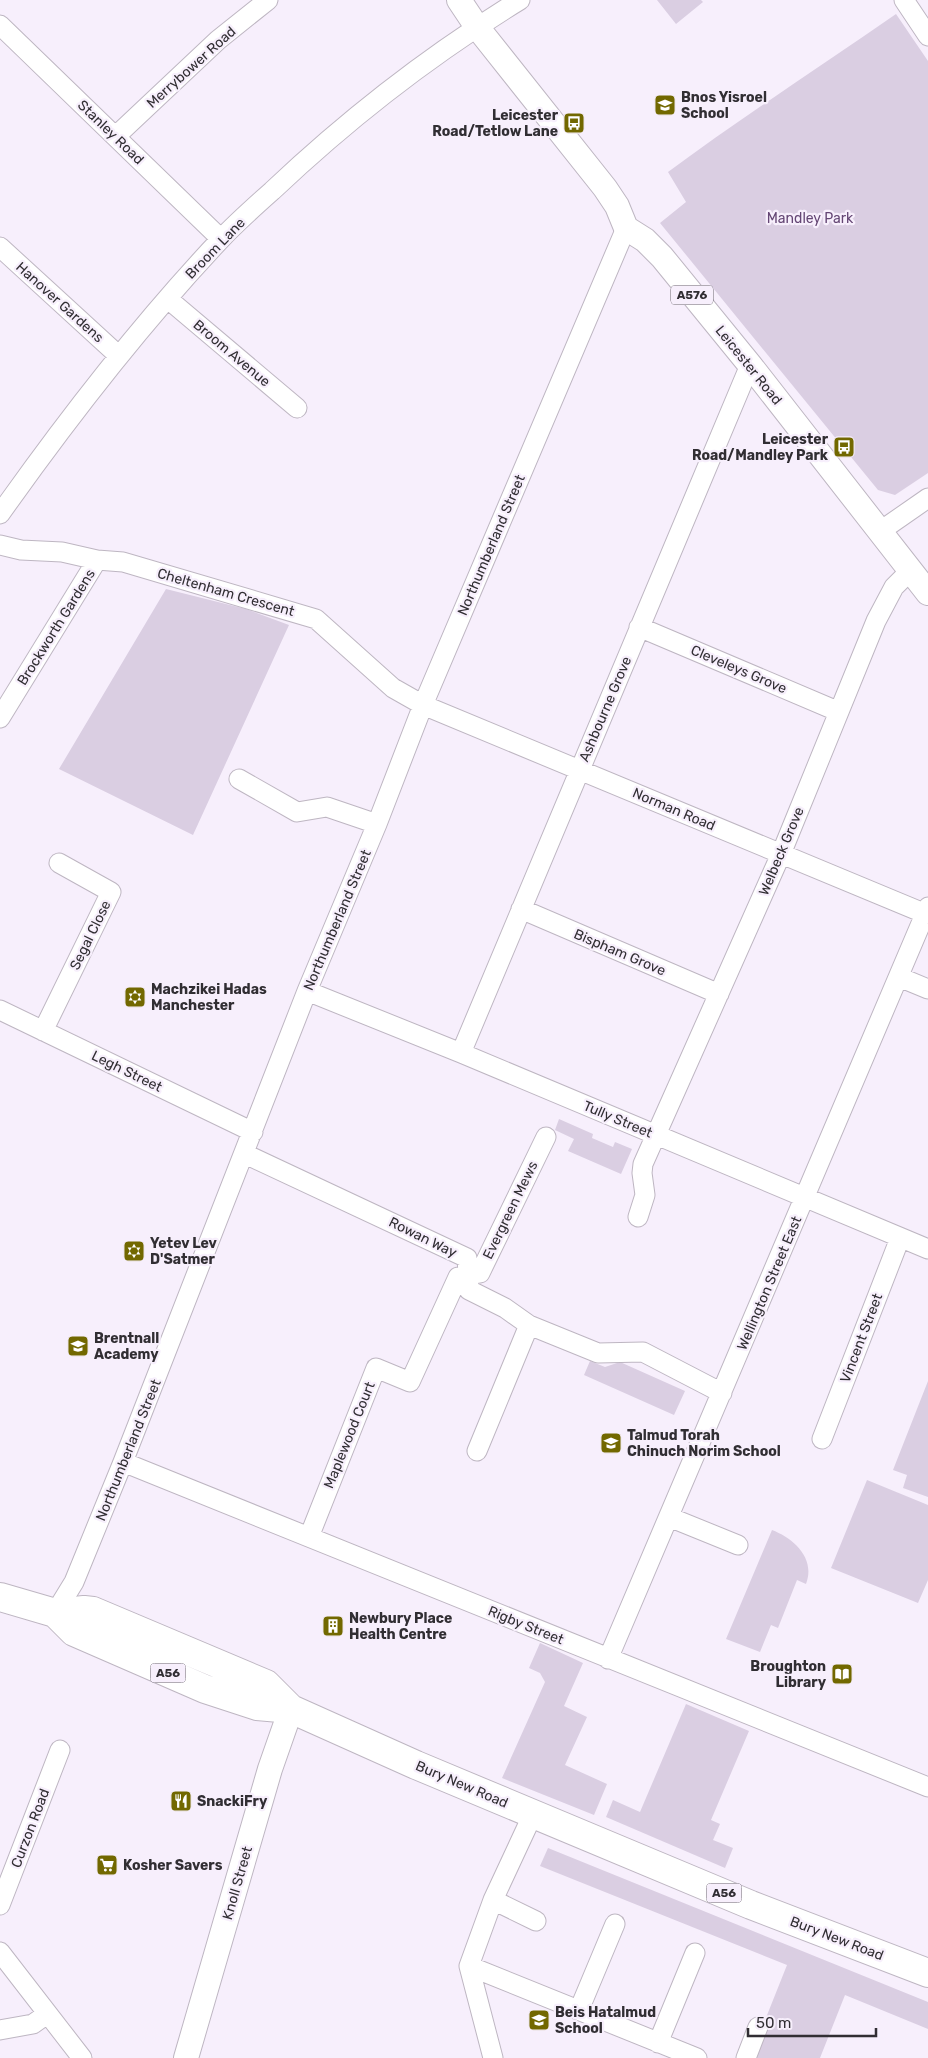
<svg xmlns="http://www.w3.org/2000/svg" width="928" height="2058" viewBox="0 0 928 2058" font-family="Rubik,sans-serif">
<rect width="100%" height="100%" fill="#f7effc"/>
<path fill="#dacee2" d="M657 0H701L703 2 676 24Z
M896 14 928 61V473L895 495 878 490 660 223 686 202 668 172C742 117 820 67 896 14Z
M166 589 246 609 289 625 193 835 59 769Z
M559 1119 593 1134 592 1138 613 1147 615 1142 632 1149 621 1174 568 1151 574 1139 555 1130Z
M590 1361 605 1367 620 1362 685 1391 674 1415 584 1375Z
M928 1381V1497L903 1488 907 1475 893 1470Z
M867 1480 928 1505V1580L918 1603 831 1568Z
M772 1530C793 1538 816 1558 806 1584L797 1580 778 1628 771 1625 760 1652 726 1639Z
M540 1643 583 1663 564 1706 587 1717 565 1765 607 1784 594 1815 502 1778 545 1682 540 1673 529 1668Z
M686 1704 749 1731 711 1820 720 1824 713 1840 733 1848 725 1868 606 1817 613 1800 640 1812Z
M548 1848 928 2002V2029L845 1995 820 2058H750L787 1965 540 1866Z"/>
<g fill="none" stroke-linecap="round" stroke-linejoin="round">
<g stroke="#beb6c2" stroke-width="21">
<path id="minor" d="M904 0 928 36
M0 25 221 239
M116 136 218 40 268 0
M0 247 119 356
M168 299 297 408
M0 514C68 418 139 326 220 240 236 223 254 207 272 191 348 119 430 55 520 0
M879 532 928 498
M0 545 21 550 62 552 97 560 123 562 316 619 393 688 423 705 926 914
M639 627 837 711
M0 718 97 560
M239 779 297 812 327 807 377 824
M521 909 719 994
M899 977 928 989
M307 991 461 1053 928 1249
M0 1010 253 1132
M43 1031 111 892 59 863
M461 1053 750 365
M245 1154 467 1258 469 1290 505 1308 529 1325 477 1451
M638 1217 645 1195 642 1173 643 1164 781 854 876 621 894 587 910 571
M529 1325 598 1353 643 1352 722 1393
M822 1439 900 1238
M123 1462 928 1787
M669 1517 738 1545
M309 1537 376 1368 410 1382 458 1277 480 1273 546 1137
M55 1613 74 1582 123 1462 307 991 377 824 423 705 626 228
M608 1659 928 907
M493 1900 536 1921
M0 1905 60 1750
M0 1952 82 2058
M469 1966 697 2058
M579 2010 615 1924
M0 2030 33 2024 47 2014
M658 2043 695 1953
M493 2058 469 1966 493 1900 533 1814
M746 2058 758 2027"/>
</g>
<g stroke="#beb6c2" stroke-width="26">
<path id="major" d="M459 0 477 27 605 188 617 206 626 228 645 240 662 257 750 365 928 593
M186 2058 270 1769 291 1709"/>
</g>
<g stroke="#beb6c2" stroke-width="30">
<path id="highway" d="M0 1597 55 1613 74 1632 205 1689 257 1706 291 1709 416 1765 751 1905 928 1973
M55 1613 84 1610 93 1611 266 1684 291 1709"/>
</g>
<use href="#minor" stroke="#fff" stroke-width="19"/>
<use href="#major" stroke="#fff" stroke-width="24"/>
<use href="#highway" stroke="#fff" stroke-width="28"/>
</g>
<defs>
<g id="school-square" transform="scale(1.125)"><rect x="-9" y="-9" width="18" height="18" rx="4" fill="#726800" stroke="#f7effc"/><path d="M0-5L7-2L0 1L-7-2ZM-4 1L0 2.5L4 1V4Q0 6-4 4Z" fill="#fff"/></g>
<g id="bus-square" transform="scale(1.125)"><rect x="-9" y="-9" width="18" height="18" rx="4" fill="#726800" stroke="#f7effc"/><path d="M-5-6H5V4H4V6H2V4H-2V6H-4V4H-5ZM-3.5-4V0h7V-4ZM-3.5 1.2v1.5H-2V1.2ZM2 1.2v1.5H3.5V1.2Z" fill="#fff"/></g>
<g id="synagogue-square" transform="scale(1.125)"><rect x="-9" y="-9" width="18" height="18" rx="4" fill="#726800" stroke="#f7effc"/><path d="M0-6.5L5.6 3.2H-5.6ZM0 6.5L5.6-3.2H-5.6Z" fill="#fff"/></g>
<g id="building-square" transform="scale(1.125)"><rect x="-9" y="-9" width="18" height="18" rx="4" fill="#726800" stroke="#f7effc"/><path d="M-4-6H4V6H1V3H-1V6H-4ZM-2.5-4.3h1.7v1.8h-1.7ZM.8-4.3h1.7v1.8H.8ZM-2.5-1h1.7V.8h-1.7ZM.8-1h1.7V.8H.8Z" fill="#fff"/></g>
<g id="library-square" transform="scale(1.125)"><rect x="-9" y="-9" width="18" height="18" rx="4" fill="#726800" stroke="#f7effc"/><path d="M-6-4Q-3-5.5-.7-3.5V5Q-3 3-6 4ZM6-4Q3-5.5 .7-3.5V5Q3 3 6 4Z" fill="#fff"/></g>
<g id="restaurant-square" transform="scale(1.125)"><rect x="-9" y="-9" width="18" height="18" rx="4" fill="#726800" stroke="#f7effc"/><path d="M-5-6h1v4h1v-4h1v4h1v-4h1v5L-1.5 .5V6h-2V.5L-5-1ZM5-6V6H3V1.5H1.5Q1.5-4 5-6Z" fill="#fff"/></g>
<g id="supermarket-square" transform="scale(1.125)"><rect x="-9" y="-9" width="18" height="18" rx="4" fill="#726800" stroke="#f7effc"/><path d="M-6-5.5h2.5l.6 2H6L4.5 2H-2.5L-4.4-4H-6ZM-1.5 3.2a1.3 1.3 0 1 0 .1 0ZM3 3.2a1.3 1.3 0 1 0 .1 0Z" fill="#fff"/></g>
</defs>
<g fill-rule="evenodd">
<use href="#school-square" x="665" y="105"/>
<use href="#bus-square" x="574" y="123"/>
<use href="#bus-square" x="844" y="447"/>
<use href="#synagogue-square" x="135" y="997"/>
<use href="#synagogue-square" x="134" y="1251"/>
<use href="#school-square" x="78" y="1346"/>
<use href="#school-square" x="611" y="1443"/>
<use href="#building-square" x="333" y="1626"/>
<use href="#library-square" x="842" y="1674"/>
<use href="#restaurant-square" x="181" y="1801"/>
<use href="#supermarket-square" x="107" y="1865"/>
<use href="#school-square" x="539" y="2020"/>
</g>
<g text-anchor="middle" stroke-width="4.5" stroke-linejoin="round" paint-order="stroke">
<g fill="#f7effc" stroke="#6c686f" stroke-width="1">
<rect x="671" y="285.5" width="42" height="19" rx="4"/>
<rect x="150.5" y="1663.5" width="35" height="19" rx="4"/>
<rect x="706.5" y="1883.5" width="35" height="19" rx="4"/>
</g>
<g font-size="12" font-weight="bold" fill="#312e33">
<text x="692" y="299">A576</text>
<text x="168" y="1677">A56</text>
<text x="724" y="1897">A56</text>
</g>
<g font-size="14" fill="#312e33" stroke="#f7effc">
<text transform="translate(191 67) rotate(-42)" y="5">Merrybower Road</text>
<text transform="translate(111 132) rotate(44)" y="5">Stanley Road</text>
<text transform="translate(215 248) rotate(-46)" y="5">Broom Lane</text>
<text transform="translate(60 302) rotate(42)" y="5">Hanover Gardens</text>
<text transform="translate(232 353) rotate(40)" y="5">Broom Avenue</text>
<text transform="translate(749 365) rotate(51)" y="5">Leicester Road</text>
<text transform="translate(491 545) rotate(-67)" y="5">Northumberland Street</text>
<text transform="translate(226 592) rotate(16)" y="5">Cheltenham Crescent</text>
<text transform="translate(56 627) rotate(-58)" y="5">Brockworth Gardens</text>
<text transform="translate(739 669) rotate(23)" y="5">Cleveleys Grove</text>
<text transform="translate(605 709) rotate(-67)" y="5">Ashbourne Grove</text>
<text transform="translate(674 809) rotate(23)" y="5">Norman Road</text>
<text transform="translate(781 851) rotate(-67)" y="5">Welbeck Grove</text>
<text transform="translate(337 920) rotate(-67)" y="5">Northumberland Street</text>
<text transform="translate(90 935) rotate(-64)" y="5">Segal Close</text>
<text transform="translate(620 952) rotate(23)" y="5">Bispham Grove</text>
<text transform="translate(127 1071) rotate(26)" y="5">Legh Street</text>
<text transform="translate(618 1119) rotate(23)" y="5">Tully Street</text>
<text transform="translate(510 1210) rotate(-64)" y="5">Evergreen Mews</text>
<text transform="translate(423 1237) rotate(26)" y="5">Rowan Way</text>
<text transform="translate(769 1283) rotate(-67)" y="5">Wellington Street East</text>
<text transform="translate(861 1338) rotate(-69)" y="5">Vincent Street</text>
<text transform="translate(349 1435) rotate(-68)" y="5">Maplewood Court</text>
<text transform="translate(128 1450) rotate(-68)" y="5">Northumberland Street</text>
<text transform="translate(526 1625) rotate(22)" y="5">Rigby Street</text>
<text transform="translate(462 1784) rotate(23)" y="5">Bury New Road</text>
<text transform="translate(30 1828) rotate(-69)" y="5">Curzon Road</text>
<text transform="translate(237 1883) rotate(-74)" y="5">Knoll Street</text>
<text transform="translate(837 1938) rotate(21)" y="5">Bury New Road</text>
</g>
<g font-size="14" font-weight="bold" fill="#312e33" stroke="#f7effc" text-anchor="start">
<text x="681" y="102">Bnos Yisroel<tspan x="681" dy="16">School</tspan></text>
<text x="558" y="120" text-anchor="end">Leicester<tspan x="558" dy="16">Road/Tetlow Lane</tspan></text>
<text x="828" y="444" text-anchor="end">Leicester<tspan x="828" dy="16">Road/Mandley Park</tspan></text>
<text x="151" y="994">Machzikei Hadas<tspan x="151" dy="16">Manchester</tspan></text>
<text x="150" y="1248">Yetev Lev<tspan x="150" dy="16">D'Satmer</tspan></text>
<text x="94" y="1343">Brentnall<tspan x="94" dy="16">Academy</tspan></text>
<text x="627" y="1440">Talmud Torah<tspan x="627" dy="16">Chinuch Norim School</tspan></text>
<text x="349" y="1623">Newbury Place<tspan x="349" dy="16">Health Centre</tspan></text>
<text x="826" y="1671" text-anchor="end">Broughton<tspan x="826" dy="16">Library</tspan></text>
<text x="197" y="1806">SnackiFry</text>
<text x="123" y="1870">Kosher Savers</text>
<text x="555" y="2017">Beis Hatalmud<tspan x="555" dy="16">School</tspan></text>
</g>
<g font-size="14" fill="#644674" stroke="#f7effc">
<text x="810" y="223">Mandley Park</text>
</g>
</g>
<path d="M748 2028v8h128v-8" fill="none" stroke="#312e33" stroke-width="2.5"/>
<text x="756" y="2028" font-size="15" fill="#312e33" stroke="#f7effc" stroke-width="4" paint-order="stroke">50 m</text>
</svg>
